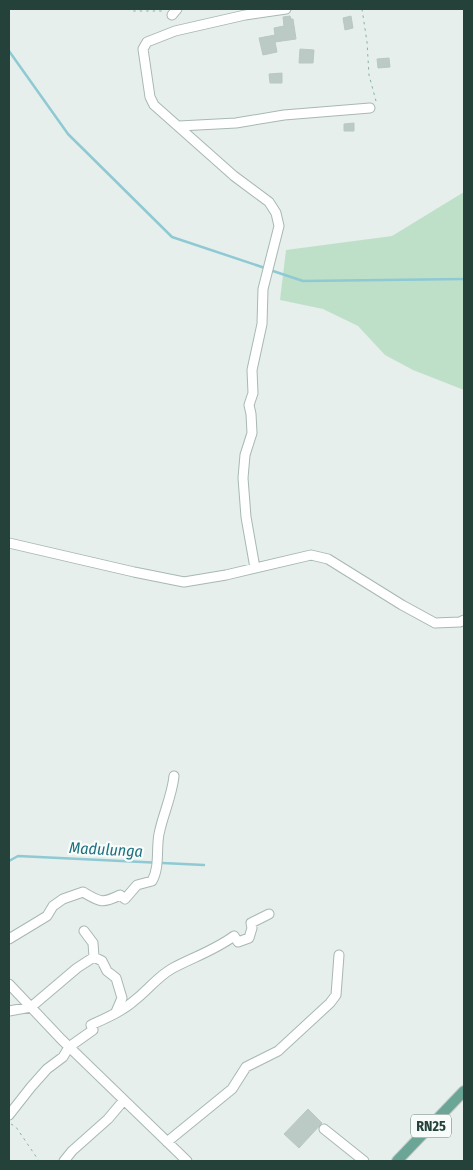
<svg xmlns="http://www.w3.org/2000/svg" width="473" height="1170" viewBox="0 0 473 1170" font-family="'Fira Sans Condensed',sans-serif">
<rect width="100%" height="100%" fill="#e6efeb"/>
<path fill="#bfe0c8" d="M464 192V390L413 370 385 355 358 326 323 309 280 300 286 250 392 236Z"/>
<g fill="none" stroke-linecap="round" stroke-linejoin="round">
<path stroke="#8ec9d4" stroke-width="2.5" d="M9 51 68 134 172 237 265 268
M270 270 303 281 464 279
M9 861 18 856 204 865"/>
</g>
<path fill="#bbcac4" stroke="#b8c9c2" d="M290 16 291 19H293L296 39 275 42 277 52 263 55 259 38 275 35 274 28 284 26 283 17Z
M351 16 353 28 345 30 343 18Z
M300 49 314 50 313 63H299Z
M389 58 390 67 378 68 377 59Z
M282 73V83H270L269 74Z
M354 123V131H344V124Z
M308 1109 322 1123 299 1148 284 1134Z"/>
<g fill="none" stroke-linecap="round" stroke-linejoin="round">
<g stroke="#a8b8b2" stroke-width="11">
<path id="minor" d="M172 15 177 9
M179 126 236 123 284 115 370 108
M9 543 134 572 184 582 226 575 311 555 328 559 402 605 435 623 460 622 464 620
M255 568 246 517 243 478 245 455 252 433 251 414 249 405 253 393 252 370 262 324 263 289 279 226 276 213 269 202 234 176 154 105 150 97 143 49 147 42 175 31 245 15 286 9
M84 931 93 943 94 957 102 961 107 971 116 978 122 998 116 1012
M9 939 47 916 53 906 63 899 83 892C100 902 102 904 120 895L125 899 137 885 152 881C160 867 156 849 159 834 163 814 172 796 174 776
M9 984 61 1039 187 1161
M9 1011 31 1007 77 968 94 957
M9 1115 31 1087 47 1069 63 1057 69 1047 93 1030 91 1025C106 1018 123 1011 135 1000 148 990 158 976 173 968 194 957 215 950 234 936L238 942 249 938 252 928 251 923 269 914
M324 1129 364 1161
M167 1142 232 1089 246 1067 278 1051 330 1003 336 995 339 955
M64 1161 72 1151 108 1119 124 1100"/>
</g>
<g stroke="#c2cac8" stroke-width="12">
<path id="major" d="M397 1161 464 1091"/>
</g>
<path stroke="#86b3a5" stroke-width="1" stroke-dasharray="2.5 4" stroke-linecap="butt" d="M127 9 133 11H163
M362 9 367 42 369 75 376 101
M11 1124 16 1127 39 1161"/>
<use href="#minor" stroke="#fff" stroke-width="9"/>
<use href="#major" stroke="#6aa596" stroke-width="10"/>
</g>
<g text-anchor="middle" stroke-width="4.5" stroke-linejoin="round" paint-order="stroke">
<rect fill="#f7fbf9" stroke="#637a73" stroke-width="1" x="411" y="1114.5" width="40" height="23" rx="4"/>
<g font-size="14" font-weight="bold" fill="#24423a">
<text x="431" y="1131">RN25</text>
</g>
<g font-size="16" font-style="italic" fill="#1c6f80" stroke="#f7fbf9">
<text transform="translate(106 849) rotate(3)" y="6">Madulunga</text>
</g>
</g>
<rect width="473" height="1170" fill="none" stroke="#24423a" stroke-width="20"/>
</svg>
